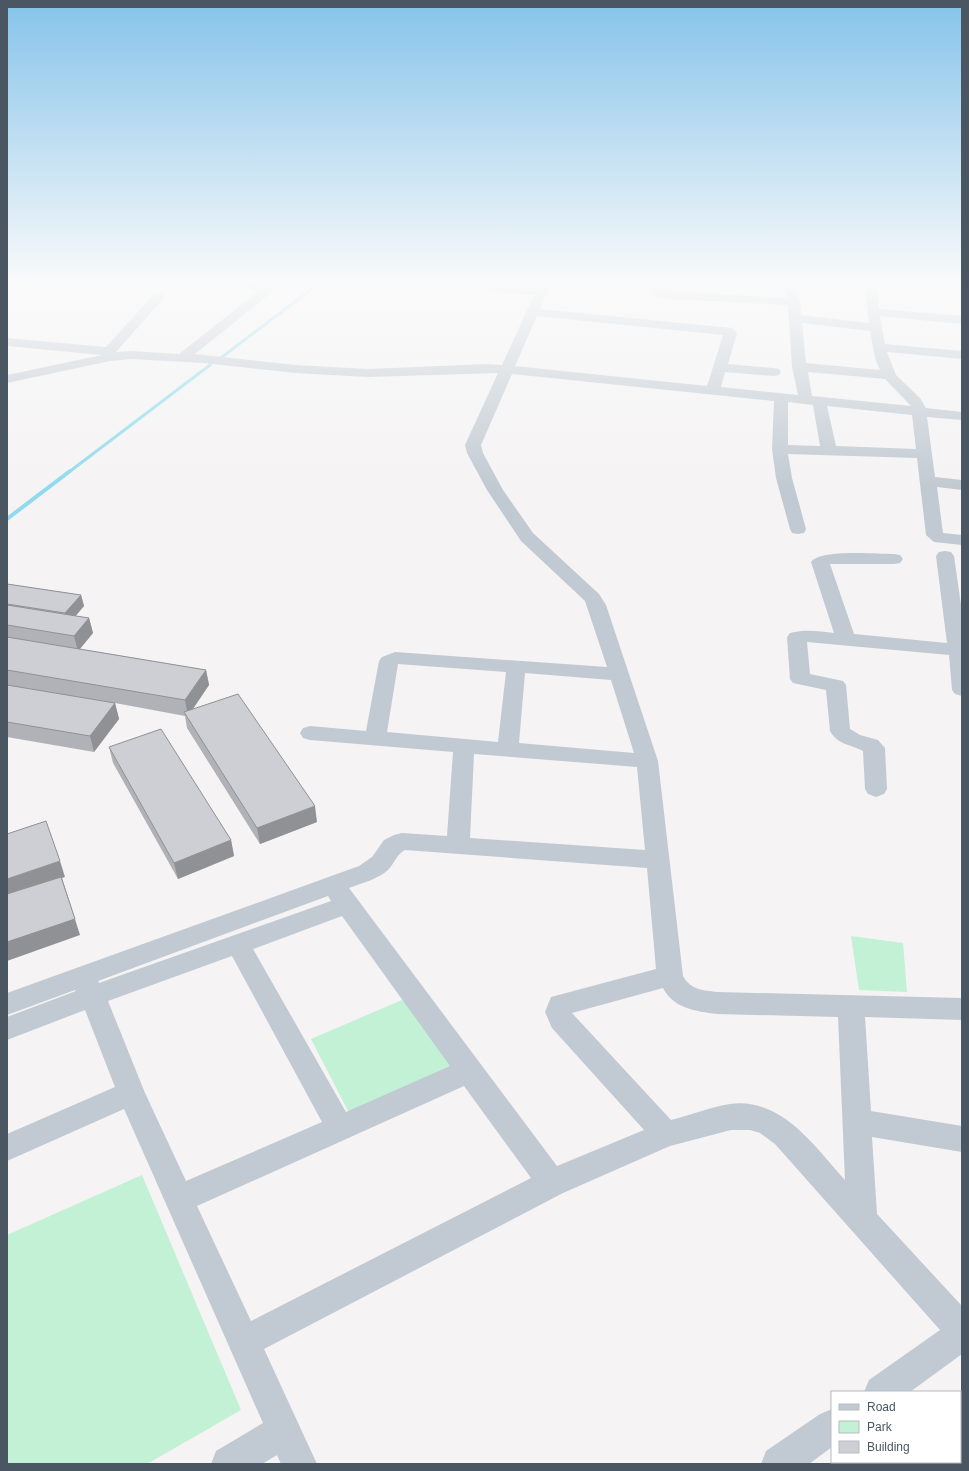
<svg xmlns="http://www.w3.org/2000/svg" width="969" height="1471" viewBox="0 0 969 1471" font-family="Arial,sans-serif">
<rect width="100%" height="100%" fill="#f5f3f3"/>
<path fill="#c3f1d5" d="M851 936 903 943 907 992 859 990Z
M409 997 453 1067 350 1115 311 1039Z
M142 1175 241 1410 147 1464H7V1235Z"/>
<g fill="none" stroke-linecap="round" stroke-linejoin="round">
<path stroke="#90daee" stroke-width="3" d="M222 357 321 282
M69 472 210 365"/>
<path stroke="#90daee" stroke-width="4" d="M7 519 70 471"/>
<path fill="#c1cad2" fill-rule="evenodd" d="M227 282C243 282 259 283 274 286L276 289 195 354 295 365 368 369 487 364 502 365 534 295 495 292 491 291 489 288 491 285 495 284 537 288 540 282H552L540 309 732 328 737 333 728 364 774 368 779 369 781 372 779 375 774 376 725 372 721 387 798 395 792 367 788 305 668 299C656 297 649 296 649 282H661V288L668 291 787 298 782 282H794L800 302 801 315 869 323 864 282H876L879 309 962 316V324L880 316 885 344 962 351V359L887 352 896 375 920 398 926 408 962 412V420L927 417 935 477 962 480V490L937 487 943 533 962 535V545L934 542 926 535 917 458 788 454 792 478 806 529 804 533 798 534 792 533 790 529 776 478 772 449 774 401 512 374 481 445 483 453 503 490 533 533 599 594 606 605 658 761 683 976C691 990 702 990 717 992L962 998V1020L865 1017 871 1111 962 1126V1152L872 1137 877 1214 962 1306V1354L910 1392H864L869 1380 940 1330 775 1144 760 1133 750 1130H731L670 1146 563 1193 264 1349 317 1464H281L277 1455 262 1464H211L216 1451 263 1423 124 1109 7 1161V1134L115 1087 85 1010 7 1040V1017L76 991 75 990 7 1015V993L359 866 372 857 384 840 394 835 402 833 447 836 453 752 310 740 303 738 300 733 303 728 310 726 366 731 379 661 382 657 395 652 607 667 585 601 521 541 487 490 467 453 465 445 498 373 368 377 295 373 203 363 131 359 110 361 7 383V375L102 355 7 346V338L106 347 154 294H162L164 297 162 300 116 352 131 351 179 354 259 291 228 287 226 284ZM537 316 723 335 707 386 515 366ZM802 323 870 331 875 358 880 370 806 363ZM808 372 885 379 911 406 812 396ZM788 402 813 405 820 446 788 445ZM827 406 912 415 916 449 836 446ZM398 664 506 672 498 742 387 732ZM525 673 611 680 634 753 519 743ZM474 754 637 767 645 850 470 838ZM405 850 647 868 656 969 551 997 545 1012 552 1028 644 1130 557 1166 349 888C362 883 379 879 389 869 395 862 397 854 405 850ZM328 896 331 901 99 983 98 981ZM342 916 450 1066 346 1112 253 949ZM232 956 322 1122 186 1181 145 1093 108 1001ZM663 988C674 1009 696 1011 717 1014L838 1017 845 1180C815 1147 782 1097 730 1104 711 1107 691 1115 671 1120L572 1013ZM464 1086 531 1178 251 1321 197 1206Z
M945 551 951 552 954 556 962 612V696L955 694 952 690 949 655 807 642 810 674 843 681 846 685 850 729 860 735 878 740 885 748 887 789 884 794 876 797 868 794 865 789 863 751C850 744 838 745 830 731L826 690 793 683 790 679 787 637 790 633C805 629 819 631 834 633L811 562C820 549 877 554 894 554L900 555 903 559 900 563 894 564H830L854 634 947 643 936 556 939 552Z
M832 1409V1447L809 1464H761L766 1451 820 1414Z"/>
</g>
<path fill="#b0b2b7" d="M7 584 81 595 84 606 75 616 89 618 93 633 80 649 206 670 209 685 193 709 317 822 260 844 187 728 185 716 115 703 119 719 94 752 7 737Z
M109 747 231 840 234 856 178 879 113 763Z"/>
<path fill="#909195" d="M81 595 84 606 68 625 65 613Z
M89 618 93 633 78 651 74 636Z
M206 670 209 685 188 716 185 700Z
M115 703 119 719 94 752 90 736Z
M315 806 317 822 260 844 257 828Z
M231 840 234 856 178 879 174 863Z
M60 861 65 877 62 878 80 935 7 961V879Z"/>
<path fill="#cdcfd5" stroke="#909195" d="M7 584 81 595 65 613 7 604Z
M7 605 89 618 74 636 7 625Z
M7 637 206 670 185 700 7 670Z
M7 685 115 703 90 736 7 722Z
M238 694 315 806 257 828 184 712Z
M161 729 231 840 174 863 109 747Z
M46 821 60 861 7 879V834Z
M61 877 75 919 7 942V894Z"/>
<linearGradient id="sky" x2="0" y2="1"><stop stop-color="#85c3ea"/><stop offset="0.58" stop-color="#fafafa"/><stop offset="1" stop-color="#fafafa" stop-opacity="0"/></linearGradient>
<rect width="969" height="488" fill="url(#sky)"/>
<rect width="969" height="1471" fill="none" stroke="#4a5661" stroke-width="16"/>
<rect x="831" y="1391" width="130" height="72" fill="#ffffff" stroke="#b7bbc0"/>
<rect x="839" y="1404" width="20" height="6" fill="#c1cad2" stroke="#b7bbc0"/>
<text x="867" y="1411" font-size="12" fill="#4a5661">Road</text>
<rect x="839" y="1421" width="20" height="12" fill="#c3f1d5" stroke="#b7bbc0"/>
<text x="867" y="1431" font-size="12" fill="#4a5661">Park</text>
<rect x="839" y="1441" width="20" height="12" fill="#cdcfd5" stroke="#b7bbc0"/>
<text x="867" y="1451" font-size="12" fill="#4a5661">Building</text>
</svg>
